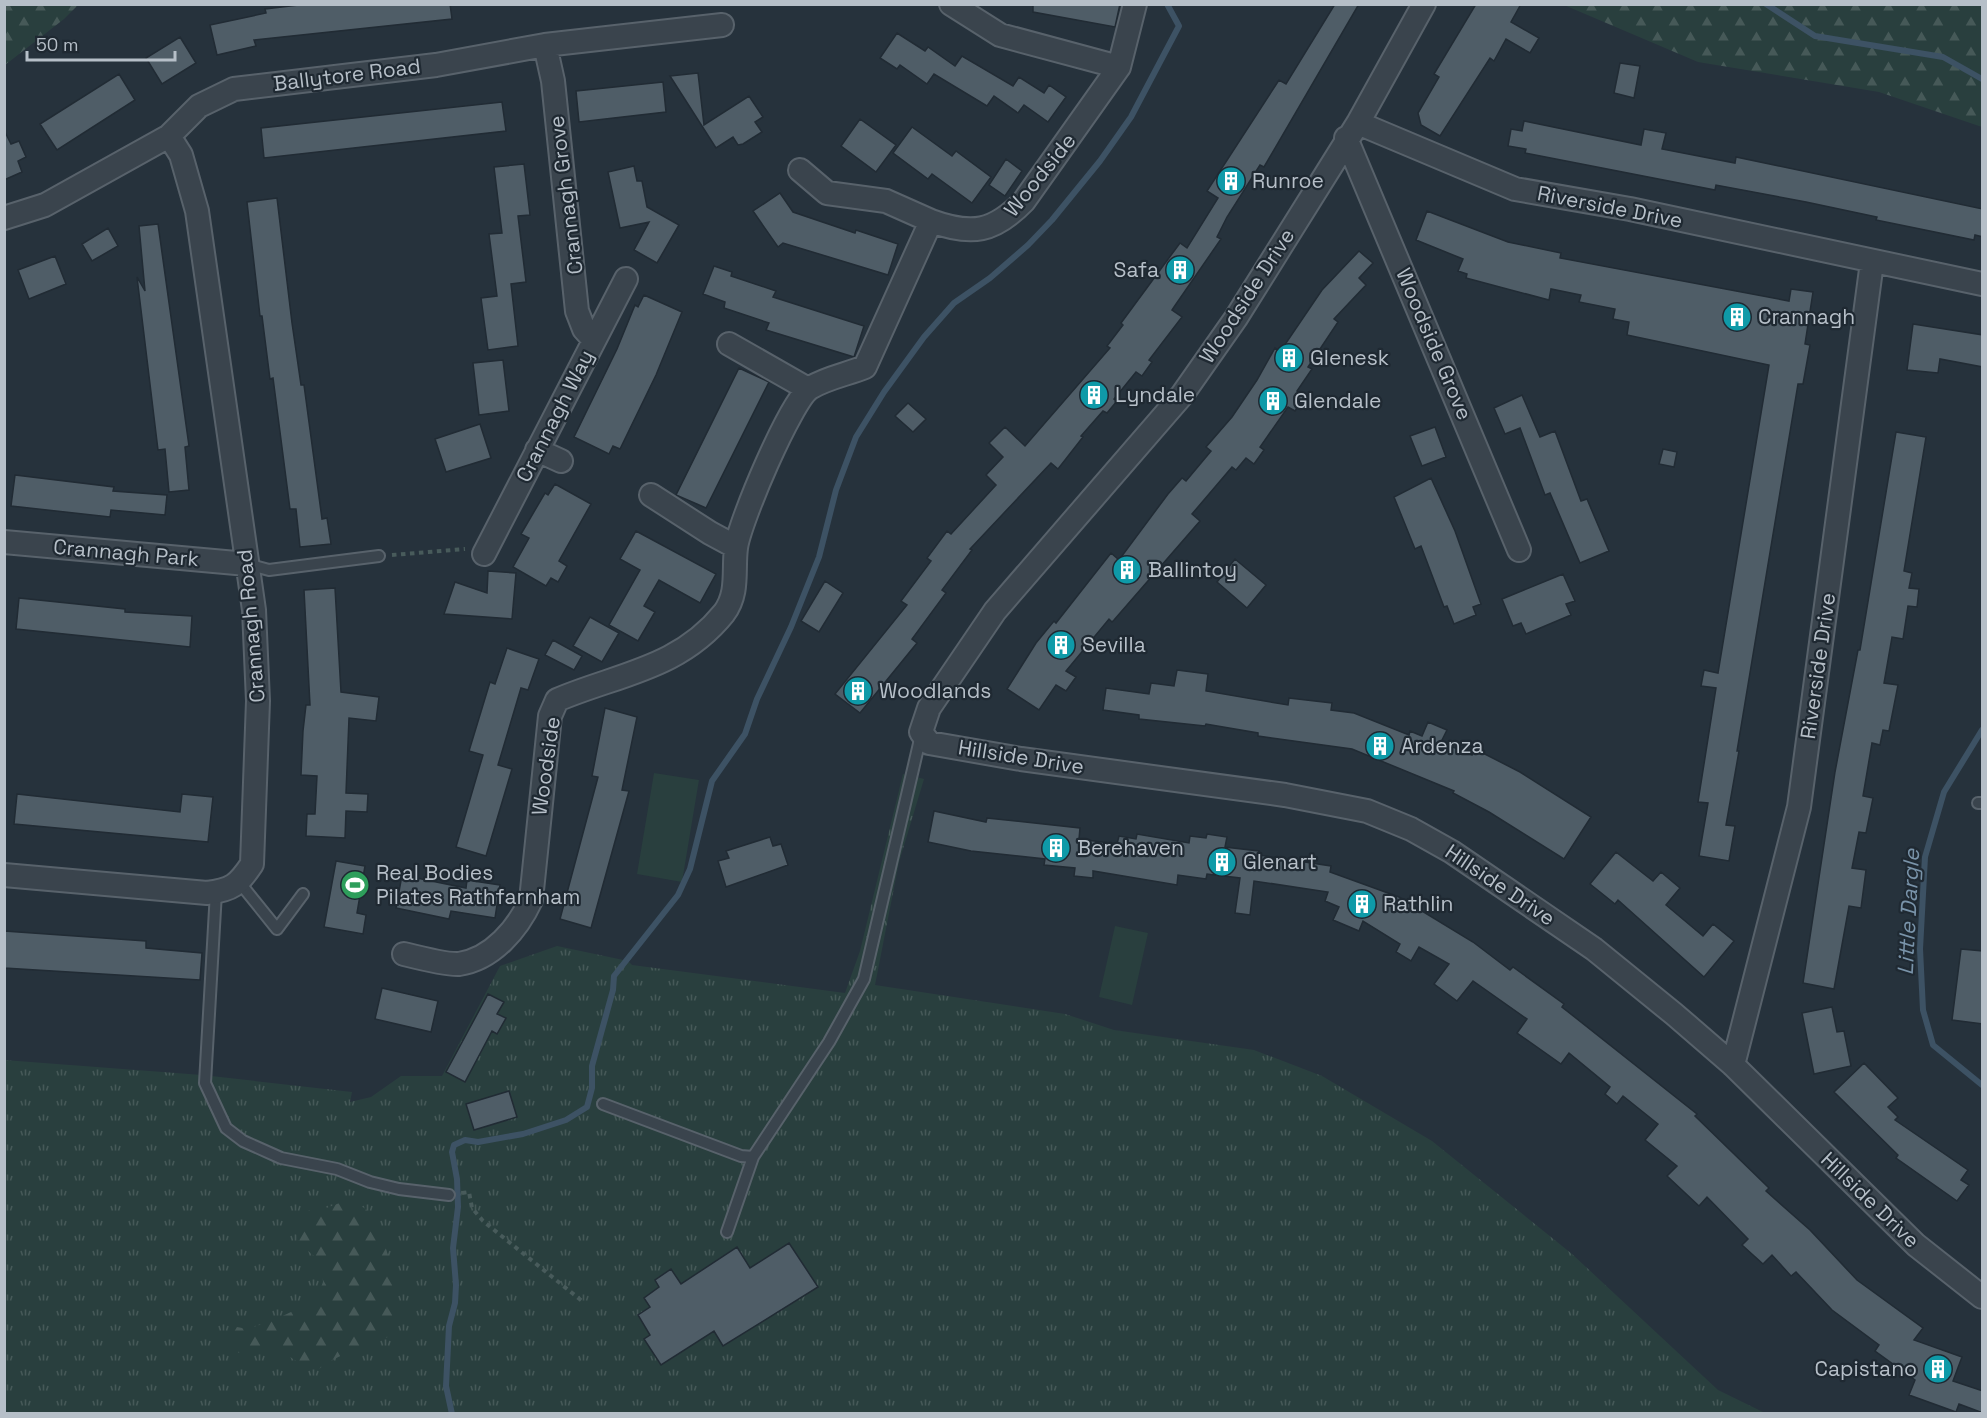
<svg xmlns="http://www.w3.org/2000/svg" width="1987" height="1418" viewBox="0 0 1987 1418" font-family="'Space Grotesk',sans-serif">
<defs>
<pattern id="grass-tufts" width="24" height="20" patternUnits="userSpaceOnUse" patternTransform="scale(1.5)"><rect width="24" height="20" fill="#293f3e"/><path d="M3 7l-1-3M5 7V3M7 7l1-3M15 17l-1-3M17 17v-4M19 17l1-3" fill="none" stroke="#465958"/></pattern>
<pattern id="forest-firs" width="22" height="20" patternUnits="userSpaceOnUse" patternTransform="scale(1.5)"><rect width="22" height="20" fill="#293f3e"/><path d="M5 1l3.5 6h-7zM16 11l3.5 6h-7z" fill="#465958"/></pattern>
</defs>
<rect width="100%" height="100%" fill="#26323c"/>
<path fill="url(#grass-tufts)" d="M903 774 924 779 899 862 875 985 1065 1014 1114 1030 1254 1050 1322 1076 1432 1141 1572 1254 1718 1390 1765 1413H5L4 1060 202 1075 352 1092 350 1102 371 1097 401 1076H442L500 966 557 946 628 961 632 965 845 993 860 951Z"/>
<path fill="url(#forest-firs)" d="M5 4H78V5L64 19 5 65Z
M1564 5H1981L1982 127 1879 92 1698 62Z
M345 1201C356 1203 366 1207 373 1216 377 1222 379 1231 382 1238 394 1270 402 1301 394 1334 369 1347 342 1351 319 1369L305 1367 277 1348 249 1356 237 1352 231 1337 237 1327 247 1329 272 1321 310 1303 319 1293 323 1282 322 1266 314 1256 299 1243 292 1219 310 1210H321Z"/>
<path fill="#293f3e" d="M654 773 699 780 682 882 637 874Z
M1115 926 1148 933 1132 1005 1099 997Z"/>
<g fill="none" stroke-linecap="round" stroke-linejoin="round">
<path stroke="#3d5264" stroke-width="6" d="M1766 4 1815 36 1943 57 1982 79
M1982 730 1944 792 1925 857 1920 949 1923 1010 1933 1045 1982 1085
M452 1414 446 1386 449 1326 455 1303 456 1285 453 1248 458 1207 457 1179 452 1152 454 1145 465 1140 478 1142 523 1134 566 1120 587 1107 592 1088V1066L613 990 614 976 678 895 690 869 712 781 745 734 757 699 791 627 819 557 836 490 856 437 884 392 924 337 954 303 990 278 1028 245 1052 220 1100 161 1131 117 1179 26 1167 4"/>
</g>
<path fill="#4f5d67" stroke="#212b34" stroke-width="1.5" d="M307 4H450L452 19 254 40 256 46 217 55 210 25 266 13 265 9Z
M1033 4H1120L1115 27 1033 12Z
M1335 4H1359L1264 167 1260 165 1227 217 1217 237 1221 239 1174 307 1172 310 1182 317 1149 360 1152 362 1142 376 1136 372 1114 399 1117 401 1107 413 1103 411 1081 436 1083 437 1058 469 1051 463 970 549 972 550 942 590 946 593 912 639 917 643 860 713 835 694 907 605 901 601 931 561 927 558 947 531 951 534 996 485 986 475 1003 457 989 443 1005 427 1025 446 1110 348 1107 346 1123 325 1121 323 1180 243 1187 248 1218 198 1207 191 1279 80 1286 84Z
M1476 4H1521L1511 22 1539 38 1530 53 1506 39 1494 61 1490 58 1440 136 1421 125 1418 113 1439 77 1434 74Z
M897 33 925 51 928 47 955 66 962 56 1013 86 1019 77 1044 93 1049 85 1066 97 1048 122 1024 105 1018 113 994 96 987 106 934 74 927 84 900 65 897 69 880 58Z
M180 37 196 63 162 84 146 58Z
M1620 63 1640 66 1634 98 1614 93Z
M698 73 704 125 749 96 763 117 755 122 762 132 743 144 738 145 733 137 716 148 670 76Z
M119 74 135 100 57 150 40 124Z
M663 82 666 112 579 122 576 91Z
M502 102 506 131 264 158 261 128Z
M860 119 896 145 876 172 841 146Z
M1524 121 1641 145 1644 129 1666 133 1662 149 1735 163 1736 157 1983 209V237L1975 235 1974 240 1876 220 1877 217 1806 202 1716 185 1715 190 1525 153 1526 149 1508 146 1511 129 1522 131Z
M912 127 952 156 956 151 991 177 972 203 932 174 928 179 893 153Z
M4 130 11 144 19 141 26 157 18 161 22 172 4 180Z
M1006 159 1022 171 1005 196 989 185Z
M524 164 530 215 518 216 526 282 511 284 518 346 488 350 481 298 497 296 489 234 502 233 494 167Z
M634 166 637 181H642L647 207 679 225 657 263 634 250 649 222 620 228 608 172Z
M780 193 793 212 855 233 856 230 898 244 888 275 783 243 778 247 753 211Z
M277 198 292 323 301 385H304L322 519 327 518 331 544 300 547 296 509H290L273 378 270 379 262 316H260L247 202Z
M1427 211 1508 242 1561 253 1560 258 1789 301 1791 289 1813 292 1805 344 1810 345 1803 384H1798L1737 751H1739L1726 825 1735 826 1729 861 1699 856 1708 803 1698 802 1716 688 1701 686 1704 670 1718 673 1769 365 1627 335 1629 322 1613 319 1615 309 1579 302 1581 295 1551 289 1549 300 1466 278 1467 274 1458 271 1463 259 1416 240Z
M158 224 189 446 185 447 189 490 169 492 165 449 158 450 137 277 145 291 139 226Z
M108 228 118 246 92 261 82 244Z
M1359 251 1373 263 1359 278 1366 285 1334 319 1338 322 1308 367 1312 369 1297 391 1305 396 1295 411 1288 407 1260 447 1264 450 1254 464 1246 458 1236 470 1232 467 1192 514 1200 521 1114 620 1112 622 1109 619 1066 671 1076 677 1066 691 1056 685 1039 710 1007 689 1036 643 1054 621 1056 623 1111 553 1119 560 1168 494 1182 478 1186 481 1211 451 1206 447 1232 417 1257 380 1275 348 1280 352 1322 290Z
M55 256 66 284 29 299 18 270Z
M714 266 732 272 731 276 776 291 773 297 864 326 854 357 766 330 769 323 724 308 725 302 703 294Z
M644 295 682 312 656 375 620 449 613 446 609 454 574 437 617 349 635 305 638 307Z
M1913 324 1983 335V367L1940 359 1938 373 1907 370Z
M503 360 509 411 479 415 473 363Z
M739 368 769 382 706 508 676 495Z
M1522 395 1540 437 1555 431 1581 501 1587 499 1609 551 1580 563 1550 493 1545 495 1520 428 1505 434 1494 408Z
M908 403 926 419 913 432 895 416Z
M480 424 491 458 446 472 435 439Z
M1435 427 1446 457 1422 466 1410 436Z
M1896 432 1926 437 1904 571 1912 573 1909 588 1919 589 1917 607 1908 606 1903 639 1892 637 1884 683 1898 685 1889 731 1883 730 1880 745 1872 743 1863 796 1873 798 1866 833 1859 832 1852 868 1866 870 1861 908 1849 906 1834 989 1803 983 1835 772 1858 650H1860Z
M1663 449 1677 452 1674 467 1659 464Z
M15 475 114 487 113 491 167 495 165 515 111 510 110 517 11 506Z
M1431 478 1455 531 1481 604 1473 607 1476 615 1454 624 1447 606 1444 607 1421 546 1415 549 1394 497Z
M555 484 591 504 559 561 567 566 558 582 551 578 546 586 513 567 529 538 521 534 545 493 548 495Z
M636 531 716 574 700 603 659 580 644 606 655 612 638 641 609 625 640 570 620 559Z
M1235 559 1266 585 1247 608 1217 582Z
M488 571 516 573 512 619 444 614 455 582 487 593Z
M1563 574 1575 601 1566 604 1571 615 1526 634 1521 623 1513 626 1502 599Z
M825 581 843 593 819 632 801 621Z
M335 588 341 692 379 697 376 721 349 718 346 793 368 794 367 812 346 811 345 838 306 836 307 814H315L317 776 301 775 303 731 306 705H310L304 590Z
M19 598 125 609V612L192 616 190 647 16 629Z
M590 617 619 633 602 662 573 646Z
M553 640 582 656 574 670 545 655Z
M507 648 539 659 528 690 521 688 498 765 512 769 486 856 456 847 483 755 469 751 490 682 495 684Z
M1177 670 1208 674 1206 691 1288 705 1289 698 1332 703 1331 710 1354 713 1409 735 1410 731 1422 736 1428 722 1447 730 1441 742 1472 755 1475 749 1520 772 1591 817 1564 859 1489 812 1453 793 1454 791 1352 749 1258 736V733L1206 724 1205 726 1139 719V715L1103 710 1106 688 1149 694 1151 683 1174 686Z
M605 708 637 717 622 790 629 791 591 928 560 919 598 777 592 776Z
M17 794 180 812 182 794 213 797 208 842 14 824Z
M934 811 986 822 987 818 1080 828 1079 839 1117 844 1119 836 1136 839 1137 834 1189 843 1190 836 1206 838 1207 834 1227 837 1225 847 1259 851 1258 855 1331 866 1330 872 1399 897 1473 942 1510 970 1513 967 1564 1004 1562 1007 1697 1114 1695 1116 1769 1188 1766 1191 1810 1230 1857 1280 1923 1328 1914 1340 1962 1357 1953 1381 1983 1391V1413L1959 1404 1956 1412 1909 1395 1915 1380 1875 1351 1879 1345 1832 1310 1796 1272 1791 1276 1772 1255 1763 1264 1742 1245 1748 1239 1707 1197 1699 1206 1667 1176 1677 1166 1645 1140 1658 1124 1623 1096 1617 1104 1605 1094 1610 1087 1569 1053 1561 1064 1517 1033 1527 1019 1473 981 1457 1001 1434 984 1449 964 1419 947 1411 961 1396 952 1400 944 1363 921 1359 931 1333 920 1339 907 1325 901 1328 892 1254 881 1250 915 1235 913 1240 878 1207 874 1206 879 1178 875 1177 885 1093 871V878L1074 876 1075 868 1044 865 1045 859 971 851 928 842Z
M770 837 773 846 781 844 788 865 726 887 718 861 729 858 726 851Z
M1616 852 1653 881 1661 872 1680 888 1666 905 1703 936 1713 924 1734 941 1704 977 1618 900 1615 904 1590 884Z
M336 861 365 866 357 913 366 915 363 934 324 927Z
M402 875 466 888 467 880 500 885 495 918 451 911 449 919 396 908Z
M4 931 146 941V948L202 953 200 980 4 968Z
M1961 949 1983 951V1024L1952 1020Z
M382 988 438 1001 431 1032 375 1019Z
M488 994 504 1002 497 1014 506 1018 497 1034 492 1031 465 1082 446 1072Z
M1832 1007 1837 1032 1844 1031 1851 1066 1814 1074 1802 1013Z
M1864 1063 1898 1098 1888 1107 1898 1117 1895 1120 1968 1170 1961 1180 1969 1185 1957 1201 1896 1158 1898 1155 1834 1092Z
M509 1091 517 1117 474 1130 466 1104Z
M789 1243 818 1287 723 1346 714 1331 661 1365 644 1339 650 1335 638 1315 650 1307 644 1298 659 1287 655 1280 671 1269 681 1284 737 1247 750 1268Z"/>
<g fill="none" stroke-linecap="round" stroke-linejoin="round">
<g stroke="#58626b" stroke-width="14">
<path id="lane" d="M247 564 269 570 379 556
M1978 803H1982
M240 883 277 929 303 894
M216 892 205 1083 226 1128 243 1141 281 1158 337 1169 370 1182 399 1189 449 1195
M603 1104 741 1156 753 1157
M727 1232 753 1157 829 1042 864 979 921 735"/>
</g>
<g stroke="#58626b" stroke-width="26">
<path id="street" d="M951 4 1000 35 1119 67
M1424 4 1358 123 1236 318 1182 395 995 611 929 708 921 732 929 743 1021 759 1285 795 1367 811 1411 829 1452 852 1594 949 1674 1014 1733 1065 1916 1245 1982 1297
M545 45 553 81 577 311 584 329 594 340
M1358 123 1515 189 1630 209 1982 284
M1346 138 1519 550
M800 170 827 193 886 201 931 221
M4 218 45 205 169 136 199 106 234 89 436 65 545 45 722 25
M729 344 808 389
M537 450 561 461
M651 495 710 533 736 547
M4 542 247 564
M484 554 626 279
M4 875 207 893C232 890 238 885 252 864L258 701 254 610 197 211 181 155 169 136
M404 954C416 957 447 965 459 964 493 959 518 928 531 900L550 716 557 700C618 674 679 669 724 613 739 593 733 570 736 548 739 523 791 400 810 388 826 378 848 374 865 367L931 221C972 236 994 232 1024 201L1119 67 1135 4
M1733 1065 1799 807 1872 262"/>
</g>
<path stroke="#485b5b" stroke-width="4" stroke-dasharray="4.5 4.5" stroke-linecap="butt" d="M392 555 465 549
M462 1193 469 1192 472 1208 483 1221 582 1301"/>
<use href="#lane" stroke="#3a444d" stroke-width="10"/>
<use href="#street" stroke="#3a444d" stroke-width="22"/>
</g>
<defs>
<g id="building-disc" transform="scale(1.5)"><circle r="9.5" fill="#0f9aa8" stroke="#1f2932"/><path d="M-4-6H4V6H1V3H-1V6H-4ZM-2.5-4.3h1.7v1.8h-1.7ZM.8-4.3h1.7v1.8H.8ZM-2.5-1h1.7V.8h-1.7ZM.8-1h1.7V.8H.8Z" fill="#fff"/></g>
<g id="stadium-disc" transform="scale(1.5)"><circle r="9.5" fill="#2e9e5b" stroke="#1f2932"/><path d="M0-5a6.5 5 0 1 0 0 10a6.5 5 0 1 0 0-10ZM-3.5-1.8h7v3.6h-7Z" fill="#fff"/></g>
</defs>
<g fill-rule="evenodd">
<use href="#building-disc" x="1231" y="181"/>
<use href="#building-disc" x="1180" y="270"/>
<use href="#building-disc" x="1737" y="317"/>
<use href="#building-disc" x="1289" y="358"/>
<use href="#building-disc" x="1094" y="395"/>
<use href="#building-disc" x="1273" y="401"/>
<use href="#building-disc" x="1127" y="570"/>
<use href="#building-disc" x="1061" y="645"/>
<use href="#building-disc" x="858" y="691"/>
<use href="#building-disc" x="1380" y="746"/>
<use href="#building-disc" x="1056" y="848"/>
<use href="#building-disc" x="1222" y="862"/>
<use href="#stadium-disc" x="355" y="885"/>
<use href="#building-disc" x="1362" y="904"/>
<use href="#building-disc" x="1938" y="1369"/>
</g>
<g text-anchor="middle" stroke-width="4.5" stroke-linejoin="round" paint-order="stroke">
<g font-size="21" fill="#b6bfc8" stroke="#1f2932">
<text transform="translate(347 75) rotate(-7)" y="7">Ballytore Road</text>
<text transform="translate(1040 175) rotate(-51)" y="7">Woodside</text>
<text transform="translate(566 195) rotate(-97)" y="7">Crannagh Grove</text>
<text transform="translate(1610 207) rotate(11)" y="7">Riverside Drive</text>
<text transform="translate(1247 296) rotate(-57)" y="7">Woodside Drive</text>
<text transform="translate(1434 344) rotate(67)" y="7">Woodside Grove</text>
<text transform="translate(555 416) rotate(-63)" y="7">Crannagh Way</text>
<text transform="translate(126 553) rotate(5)" y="7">Crannagh Park</text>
<text transform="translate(251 626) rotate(-95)" y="7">Crannagh Road</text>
<text transform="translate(1818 666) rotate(-82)" y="7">Riverside Drive</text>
<text transform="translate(1021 757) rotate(9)" y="7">Hillside Drive</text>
<text transform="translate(546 766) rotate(-82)" y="7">Woodside</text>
<text transform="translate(1500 885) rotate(34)" y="7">Hillside Drive</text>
<text transform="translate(1870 1200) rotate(44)" y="7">Hillside Drive</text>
</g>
<g font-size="21" fill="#b6bfc8" stroke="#1f2932" text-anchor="start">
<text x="1252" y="188">Runroe</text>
<text x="1159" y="277" text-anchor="end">Safa</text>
<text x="1758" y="324">Crannagh</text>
<text x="1310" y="365">Glenesk</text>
<text x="1115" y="402">Lyndale</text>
<text x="1294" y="408">Glendale</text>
<text x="1148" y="577">Ballintoy</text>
<text x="1082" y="652">Sevilla</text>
<text x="879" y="698">Woodlands</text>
<text x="1401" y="753">Ardenza</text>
<text x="1077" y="855">Berehaven</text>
<text x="1243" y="869">Glenart</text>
<text x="376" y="880">Real Bodies<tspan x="376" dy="24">Pilates Rathfarnham</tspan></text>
<text x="1383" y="911">Rathlin</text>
<text x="1917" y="1376" text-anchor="end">Capistano</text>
</g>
<g font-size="22" font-style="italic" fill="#7993a9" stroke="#1f2932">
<text transform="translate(1908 912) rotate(-87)" y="8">Little Dargle</text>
</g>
</g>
<rect width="1987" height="1418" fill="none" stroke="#b6bfc8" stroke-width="12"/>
<path d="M27 51v9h148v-9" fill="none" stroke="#b6bfc8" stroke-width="3"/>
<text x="36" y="51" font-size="18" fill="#b6bfc8" stroke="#1f2932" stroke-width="4.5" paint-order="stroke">50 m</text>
</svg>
